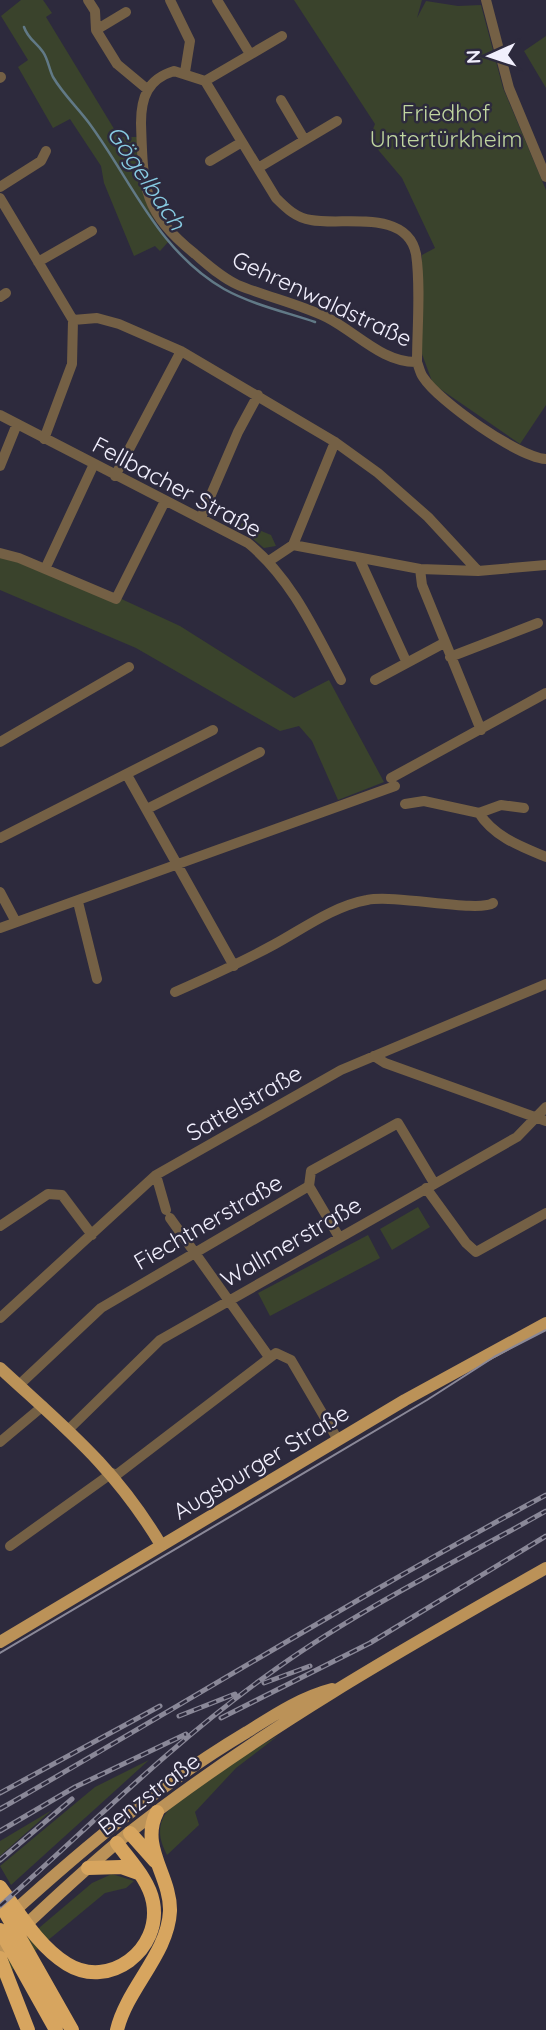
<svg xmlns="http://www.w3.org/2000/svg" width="546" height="2030" viewBox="0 0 546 2030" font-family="Quicksand,sans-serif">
<rect width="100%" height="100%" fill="#2d2a3d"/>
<path fill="#3a432c" d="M21 0H43L52 13 46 17 119 137H137C141 180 140 206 169 241L160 251 155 246 134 256 104 183 101 166 70 119 53 128 18 67 28 60 1 16Z
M294 0H422L417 18 426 1 458 6 481 5 503 88 546 190V405L520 444 433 384 422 354V255L435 248 402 178 369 139 375 124Z
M546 36V88L524 51Z
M242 523 271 535 276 546 264 548 240 528Z
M0 554 115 596 180 626 294 698 329 680 384 782 338 800 312 741 299 726 280 731 136 648 0 590Z
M418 1207 430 1227 392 1250 380 1229Z
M368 1235 380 1258 270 1316 258 1293Z
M279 1735 236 1768 195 1812 199 1825 167 1855C161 1843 157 1832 163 1818 177 1792 252 1751 279 1735Z
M149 1760 11 1885 0 1866 95 1787Z
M52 1810 0 1856V1841Z
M112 1874 134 1881 126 1888 105 1893 0 1980V1961L92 1883Z"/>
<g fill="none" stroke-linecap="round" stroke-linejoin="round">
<path stroke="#617986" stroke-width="2.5" d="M24 27C28 39 36 42 43 52 48 59 49 69 53 77 63 94 77 107 89 123 132 181 157 250 224 289 251 304 285 312 315 322"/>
<path stroke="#746045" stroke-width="10" d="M88 0 95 11 96 30
M170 0 190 41 185 72
M217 0 250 54
M486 0 509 88 546 177
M126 12 96 30 117 64 147 89
M0 78 1 77
M205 81 282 36
M281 100 304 139
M210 161 242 142
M258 168 337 121
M0 187 41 161 46 151
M0 198 73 320 72 364 44 439
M38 262 92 231
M0 297 6 293
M73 320 97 318 119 324 181 351 335 442 378 473 428 517 478 571
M417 362C383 363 357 333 328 318 299 304 267 297 238 285 222 278 208 265 195 254 143 212 143 188 141 123 141 97 148 79 174 71L205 81 276 198C286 208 296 218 311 220 342 226 407 208 416 254 421 286 417 329 417 362 419 367 420 373 423 377 439 402 518 457 546 459
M0 415 248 543C292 579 315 631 341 680
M0 466 17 424
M115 476 181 351
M201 518 238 432 258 395
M293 545 335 442
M0 553 19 558 116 599 165 501
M359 558 406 661
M269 561 293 545 420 569 478 571 546 565
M45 569 94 464
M420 569 422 585 481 730
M450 657 538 623
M375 680 444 643
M0 742 129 667
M127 775 234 966
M391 778 546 693
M405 804 424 801 479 813C494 837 522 847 546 857
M147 809 260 752
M479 813 501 805 524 808
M0 838 213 730
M0 892 16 922
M78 902 97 979
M0 928 395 786
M175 992C209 977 242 962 275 944 304 928 334 906 367 900 396 894 478 913 493 903
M374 1056 385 1063 546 1121
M156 1175 166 1210
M309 1186 339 1237
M426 1188 466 1243 476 1252 546 1213
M170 1218 269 1357
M0 1226 48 1194 62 1195 92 1235
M0 1318 156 1175 341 1070 546 984
M19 1385 101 1308 309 1186 311 1171 398 1123 434 1183
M69 1429 160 1340 517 1137 546 1107
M0 1442 43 1406
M115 1476 276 1353 291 1360 338 1440
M10 1546 112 1473"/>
<path stroke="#bb9258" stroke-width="12" d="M0 1368C65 1428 114 1466 161 1545
M0 1642 405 1400 546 1323
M11 1914C86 1846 160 1784 247 1732 274 1715 301 1697 332 1689
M0 1949C43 1909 85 1868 130 1832 260 1730 403 1649 546 1568"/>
<path stroke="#d7a55f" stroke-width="14" d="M130 1833 155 1861
M88 1868 121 1867 138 1873
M0 1887C19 1913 39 1947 67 1964 109 1990 162 1950 153 1902 149 1880 130 1861 117 1843
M0 1903 72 2030
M0 1930 56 2030
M0 1958 28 2030
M117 2030C127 1988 168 1954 170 1911 171 1876 139 1847 157 1812"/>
<path stroke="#8a8898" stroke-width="2" d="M0 1653 427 1400 494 1357 546 1330"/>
<g stroke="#8a8898" stroke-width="5">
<path id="rail" d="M264 1683 310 1666
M179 1716 235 1694
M221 1718 370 1643 546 1536
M0 1793 160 1706
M0 1809C183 1705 361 1594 546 1495
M0 1831 75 1787 186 1734
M0 1860 72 1799
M0 1906C87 1829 171 1744 266 1676 353 1612 452 1564 546 1511"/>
</g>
<use href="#rail" stroke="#2d2a3d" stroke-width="2.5" stroke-dasharray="8" stroke-linecap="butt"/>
</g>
<g text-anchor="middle" stroke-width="5" stroke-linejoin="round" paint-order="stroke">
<g font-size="23" fill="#c0d6a0" stroke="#2d2a3d">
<text x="446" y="121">Friedhof<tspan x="446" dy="26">Untertürkheim</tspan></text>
</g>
<g font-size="23" fill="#f1effd" stroke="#2d2a3d">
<text transform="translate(322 299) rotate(25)" y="8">Gehrenwaldstraße</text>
<text transform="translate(177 487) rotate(28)" y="8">Fellbacher Straße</text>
<text transform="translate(244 1103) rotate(-30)" y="8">Sattelstraße</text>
<text transform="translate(208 1222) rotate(-30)" y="8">Fiechtnerstraße</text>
<text transform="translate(291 1242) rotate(-30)" y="8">Wallmerstraße</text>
<text transform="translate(261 1462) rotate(-31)" y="8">Augsburger Straße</text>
<text transform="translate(149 1794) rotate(-37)" y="8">Benzstraße</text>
</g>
<g font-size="24" font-style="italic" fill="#87cbe2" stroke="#2d2a3d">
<text transform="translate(146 178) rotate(56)" y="8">Gögelbach</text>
</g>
</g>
<g transform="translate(490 56) rotate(267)" stroke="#2d2a3d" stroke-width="5" paint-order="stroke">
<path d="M0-5L12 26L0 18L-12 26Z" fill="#f1effd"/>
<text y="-10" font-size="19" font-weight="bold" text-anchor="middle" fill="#f1effd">N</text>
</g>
</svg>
